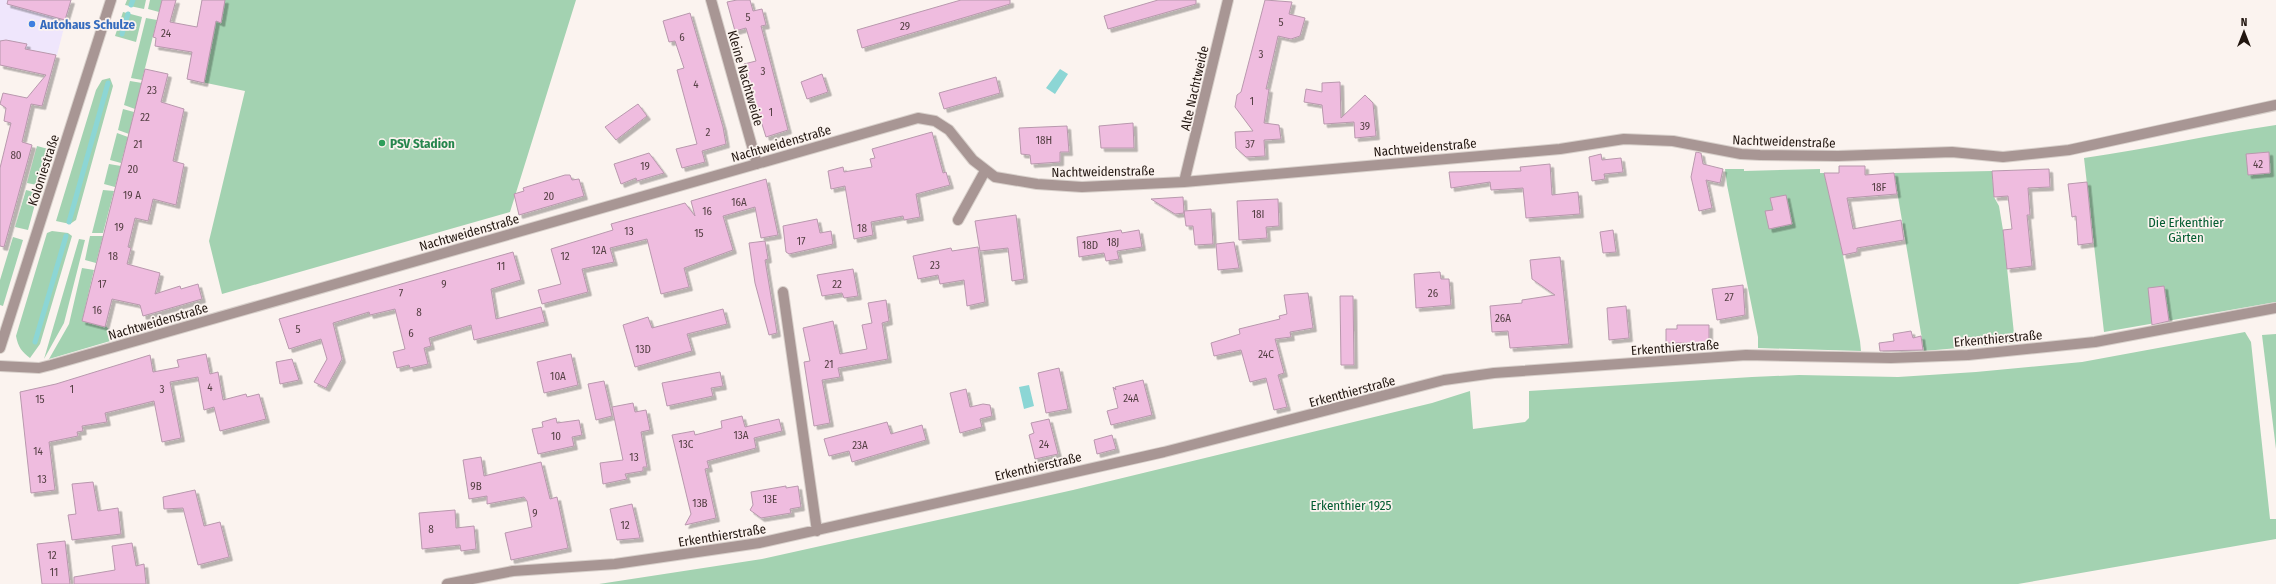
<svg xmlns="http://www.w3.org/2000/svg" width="2276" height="584" viewBox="0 0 2276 584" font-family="'Fira Sans Condensed',sans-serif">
<defs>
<filter id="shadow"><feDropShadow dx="3.5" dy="3.5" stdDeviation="0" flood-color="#0004"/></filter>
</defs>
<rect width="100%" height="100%" fill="#fbf3ef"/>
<path fill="#efe6fc" d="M0 0H71L57 55 25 49 26 44 0 41Z"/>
<path fill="#a3d2b1" d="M127 0H146L144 9 125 5Z
M150 0H162L159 12 148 9Z
M202 0H576L510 212 222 294 209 241 245 91 187 79Z
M123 12 142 17 136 42 115 36Z
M146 18 157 20 142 80 131 78Z
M110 78 113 86 76 220 70 224 56 221 96 90 102 80Z
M130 81 142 83 135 109 124 105Z
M123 109 134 112 129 134 118 130Z
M2276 125V302L2104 332 2084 158C2149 149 2212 134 2276 125Z
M117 133 128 137 121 163 110 160Z
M37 146 52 150 42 186 27 183Z
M109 164 121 166 115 187 104 184Z
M1725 169H1744V171L1820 169V173H1824L1838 230 1860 341 1861 351 1758 348V337L1727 185Z
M1992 171 1994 197 1999 206 2003 230 2015 343 1924 351 1894 173Z
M26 190 38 193 28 230 15 227Z
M103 190 114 191 103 233H92Z
M52 231 68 233 72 236 40 344 30 358C22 352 18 347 16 336L47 233Z
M90 236H103L96 263 85 260Z
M13 237 23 240 3 306 0 305V280Z
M79 239 85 240 64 323 44 359Z
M82 268 94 270 82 321 105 327V325L117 339 49 359 69 324Z
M2245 332 2251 342 2270 519H2276V539L2018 584H599L762 559 1073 490 1432 403 1470 391 1473 429 1525 422 1529 418V391L1752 377 1799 375 1898 377 1976 372 2082 362Z
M2276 334V449L2262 335Z"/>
<path fill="#8cd6d5" d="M1060 69 1068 74 1055 94 1046 88Z
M1029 385 1034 406 1024 409 1019 387Z"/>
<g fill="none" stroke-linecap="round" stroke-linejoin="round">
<path stroke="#8cd6d5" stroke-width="5" d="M131 5 133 0
M122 34 128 14
M69 222 108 83
M35 342 66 236"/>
</g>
<path fill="#efbcdf" stroke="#b898ad" filter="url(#shadow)" d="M8 0H71L65 20 7 4Z
M162 0H176L170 22 197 27 202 0H225L221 23 216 21 204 83 187 79 192 52 155 46 156 38 153 37Z
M737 0H750L753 11 762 9 766 25 761 26 788 130 766 137 751 89 745 86 749 82 744 64 756 61 746 28 735 31 727 2Z
M961 0H1010V4L862 48 857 30Z
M1158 0H1196V4L1108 29 1104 16Z
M1265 0 1292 2 1289 14 1305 18 1300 36 1291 39 1278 36 1266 89H1269L1264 123 1279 125 1281 139 1264 140 1265 156 1246 157 1236 148 1235 132 1253 131 1235 107 1237 95 1241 92Z
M690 13 723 127 726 144 702 151 705 162 682 168 676 149 697 144 677 70 684 68 675 41 669 42 663 21Z
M6 40 27 44 25 49 56 55 42 106 31 104 22 142 32 145 4 247 0 246V168L11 123 4 121 6 108 0 104 3 93 27 98 46 75 0 65V41Z
M145 69 168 74 161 102 184 109 173 161 184 164 176 205 153 199 148 221 135 218 128 247 131 248 127 264 160 273 155 294 180 286 181 289 198 284 202 299 143 316 140 305 112 299 105 327 82 321Z
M822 74 828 92 807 99 801 82Z
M996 77 1000 93 944 109 939 93Z
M1340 82 1341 118 1365 95 1373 103 1376 136 1355 138 1354 122 1324 124 1322 105 1304 102 1306 89 1322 92V83Z
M638 104 647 116 616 140 605 127Z
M1133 123 1134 148H1101L1099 126Z
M1067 126 1069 152H1060V162L1031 164 1030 155 1021 154 1019 128Z
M932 132 943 173 946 172 950 185 916 194 920 217 904 220 903 216 871 222 873 235 854 239 845 186 831 189 828 171 843 167 844 172 872 167 870 159 875 158 872 149Z
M1696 152 1701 153 1703 164 1723 169 1720 183 1706 180 1712 208 1699 211 1691 177Z
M2269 152 2270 173 2248 175 2246 154Z
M649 153 664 173 637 181 636 178 621 184 614 164Z
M1601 154 1602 160 1621 158 1623 172 1604 174 1605 179 1592 181 1589 157Z
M1550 164 1552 195 1578 192 1580 214 1526 218 1523 188 1491 190 1490 182 1451 188 1449 172 1521 171 1520 167Z
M1839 166H1865V175L1894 173 1897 194 1847 198 1853 229 1901 220 1904 240 1857 248V252L1843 255 1824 173H1839Z
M2049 169 2050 187 2028 188 2030 215H2027L2032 266 2007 269 2003 230 2012 229 2008 196 1994 197 1992 171Z
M565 175H570L572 180 579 179 584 196 519 215 514 194 524 191 523 188Z
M766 179 778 235 761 238 755 207 723 216 733 250 684 268 689 287 661 294 647 239 610 248 614 262 582 269 588 292 542 304 538 290 561 284 551 249 613 230 611 224 685 203 695 216 691 201Z
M2087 182 2093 243 2078 245 2076 216 2072 217 2068 184Z
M1786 195 1792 224 1769 229 1765 211 1773 210 1770 198Z
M1183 197 1184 213 1175 214 1151 199Z
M1278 199 1279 226 1266 227 1267 238 1239 240 1237 201Z
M1211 209 1213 244 1195 245 1193 226H1186L1184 211Z
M1016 215 1024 279 1012 281 1008 248 980 251 975 221Z
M817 219 820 233 831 231 833 244 789 254 786 252 783 226Z
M1121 230 1122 233 1139 230 1142 247 1117 251 1119 259 1106 261 1104 253 1079 257 1077 237Z
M1613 230 1616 252 1603 253 1600 232Z
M765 241 768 259 765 260 777 333 769 335 755 283 749 243Z
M1234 242 1239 268 1218 270 1216 244Z
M978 247 985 302 967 306 964 280 940 284 938 275 918 279 913 256 951 248 952 251Z
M513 252 521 280 491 289 496 319 541 307 545 322 474 340 471 325 429 338 431 346 424 348 428 364 410 368 409 365 397 368 393 352 405 349 395 309 370 315 369 312 333 323 342 359 326 388 314 382 327 359 321 339 289 349 279 319Z
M1560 257 1569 344 1510 348 1508 331 1492 332 1490 306 1522 303V300L1555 295 1532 279 1530 260Z
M853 269 858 296 844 298 842 293 822 296 817 275Z
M1440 272 1441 279H1449L1451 305 1416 308 1414 274Z
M1743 285 1745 315 1717 320 1712 289Z
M2164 286 2169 321 2152 325 2148 288Z
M1308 293 1313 328 1290 332 1291 337 1275 339 1284 373 1278 375 1287 407 1274 410 1266 378 1250 382 1241 350 1214 356 1211 343 1240 334 1239 329 1280 319 1279 316 1287 314 1284 295Z
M1340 296H1353L1354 365H1341Z
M886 300 889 321 882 323 888 359 838 368 840 377 822 380 830 423 814 426 804 362 810 361 803 328 833 321 840 354 867 349 862 325 872 323 868 303Z
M1626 306 1629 338 1609 340 1607 308Z
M723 309 727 324 687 334 692 351 635 367 623 325 648 317 652 328Z
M1677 325H1709V343H1666V329H1677Z
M1911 331 1913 338 1921 336 1923 350 1880 351 1879 343 1894 341 1893 334Z
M206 354 210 374 218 372 223 400 246 394 247 397 259 394 266 419 220 431 214 407 204 410 198 377 170 382 181 438 162 442 154 401 105 413 107 422 82 426 83 431 77 432 78 436 49 442 55 490 31 493 20 392 56 384 150 355 153 372 179 367 177 360Z
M571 354 578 385 544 393 537 362Z
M292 359 299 380 280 384 276 362Z
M1059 368 1068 409 1046 413 1038 373Z
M720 372 723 386 711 388 713 396 667 406 662 383Z
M1143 380 1152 415 1111 425 1107 411 1118 408 1113 387 1116 390 1115 387Z
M604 381 612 416 596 420 588 384Z
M966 389 970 407 983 404 990 405 992 416 980 419 982 427 960 433 950 393Z
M633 403 635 412 646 410 650 430 641 432 647 467H643V471L625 474 627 479 603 484 600 463 623 460 612 407Z
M742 416 745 427 779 419 782 431 754 438 756 448 707 461 709 468 705 469 716 518 685 525 691 514 672 435 694 431 695 435 722 428 721 421Z
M556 418 557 423 579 420 582 435 572 437 574 446 538 454 532 429 543 427 542 422Z
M1049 419 1058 454 1035 459 1029 435 1034 433 1031 423Z
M887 422 891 434 922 425 926 440 852 462 849 451 829 456 824 439Z
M1112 435 1116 449 1097 454 1094 440Z
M481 457 484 476 541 462 550 499 557 497 568 548 511 560 505 533 532 527 527 501 524 497 487 504V496L469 499 463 460Z
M93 482 98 511 118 508 121 534 72 540 68 515 76 514 72 484Z
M786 486V488L798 486 801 507 790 509 791 513 761 518 750 510 753 505 751 492Z
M195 490 204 526 220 522 229 557 198 565 183 508 164 509 163 497Z
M632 504 640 538 617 540 610 509Z
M455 510 456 528 474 526 476 549 461 551 460 545 422 549 419 513Z
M65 541 70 584H42L37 544Z
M132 543 136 566 144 564 146 584H74V577L115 570 112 546Z"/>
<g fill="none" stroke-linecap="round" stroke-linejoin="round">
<g stroke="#d8d0cb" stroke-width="12">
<path id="minor" d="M711 0 757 164
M1184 182 1228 0
M958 220 985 171
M783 292 817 531
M0 348 111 0
M0 366 39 368 51 365 918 118 935 121 949 130 973 160 995 177 1037 184 1082 187 1184 182 1560 149 1624 139 1673 141 1741 154 1760 155 1838 156 1952 152 2003 157 2069 150 2276 105
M447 584 513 571 615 564 759 543 1164 452 1444 380 1494 373 1746 355 1891 358 1968 355 2095 342 2276 308"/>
</g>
<use href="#minor" stroke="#a89694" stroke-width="10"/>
</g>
<circle fill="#3f7fe0" stroke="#fbf3ef" stroke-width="1.5" cx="32" cy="24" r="4"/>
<circle fill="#2e9e5b" stroke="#fbf3ef" stroke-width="1.5" cx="382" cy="143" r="4"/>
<g text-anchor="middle" stroke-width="3.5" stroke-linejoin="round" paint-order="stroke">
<g font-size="11" fill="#554044">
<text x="748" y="21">5</text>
<text x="1281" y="26">5</text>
<text x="905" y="30">29</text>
<text x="166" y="37">24</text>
<text x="682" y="41">6</text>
<text x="1261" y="58">3</text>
<text x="763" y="75">3</text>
<text x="696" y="88">4</text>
<text x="152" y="94">23</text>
<text x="1252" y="105">1</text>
<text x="771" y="116">1</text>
<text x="145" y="121">22</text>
<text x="1365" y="130">39</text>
<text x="708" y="136">2</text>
<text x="1044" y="144">18H</text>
<text x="138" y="148">21</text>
<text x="1250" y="148">37</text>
<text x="16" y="159">80</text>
<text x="2258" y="168">42</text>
<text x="645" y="170">19</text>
<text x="133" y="173">20</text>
<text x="1879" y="191">18F</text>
<text x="132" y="199">19 A</text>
<text x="549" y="200">20</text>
<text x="739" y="206">16A</text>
<text x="707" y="215">16</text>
<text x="1258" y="218">18I</text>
<text x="119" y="231">19</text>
<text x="862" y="232">18</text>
<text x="629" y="235">13</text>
<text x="699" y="237">15</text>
<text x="801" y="245">17</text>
<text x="1113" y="246">18J</text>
<text x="1090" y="249">18D</text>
<text x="599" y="254">12A</text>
<text x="113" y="260">18</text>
<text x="565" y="260">12</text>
<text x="935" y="269">23</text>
<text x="501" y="270">11</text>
<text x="102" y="288">17</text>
<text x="444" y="288">9</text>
<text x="837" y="288">22</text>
<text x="401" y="297">7</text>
<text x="1433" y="297">26</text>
<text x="1729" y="301">27</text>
<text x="97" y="314">16</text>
<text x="419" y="316">8</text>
<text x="1503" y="322">26A</text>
<text x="298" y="333">5</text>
<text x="411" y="337">6</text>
<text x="643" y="353">13D</text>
<text x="1266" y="358">24C</text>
<text x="829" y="368">21</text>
<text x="558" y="380">10A</text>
<text x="210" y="391">4</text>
<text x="72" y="393">1</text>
<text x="162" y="393">3</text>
<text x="1131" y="402">24A</text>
<text x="40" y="403">15</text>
<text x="741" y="439">13A</text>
<text x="556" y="440">10</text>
<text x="686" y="448">13C</text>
<text x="1044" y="448">24</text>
<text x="860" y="449">23A</text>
<text x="38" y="455">14</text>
<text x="634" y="461">13</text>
<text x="42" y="483">13</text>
<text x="476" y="490">9B</text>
<text x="770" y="503">13E</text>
<text x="700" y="507">13B</text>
<text x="535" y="517">9</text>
<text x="625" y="529">12</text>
<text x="431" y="533">8</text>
<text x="52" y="559">12</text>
<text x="54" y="576">11</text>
</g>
<g font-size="13" font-weight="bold" fill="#366cbe" stroke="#fbf3ef" text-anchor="start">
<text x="40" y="29">Autohaus Schulze</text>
</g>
<g font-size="13" fill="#221610" stroke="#fbf3ef">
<text transform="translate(746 78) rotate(74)" y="5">Kleine Nachtweide</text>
<text transform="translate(1194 88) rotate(-77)" y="5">Alte Nachtweide</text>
<text transform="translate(1784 141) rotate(2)" y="5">Nachtweidenstraße</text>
<text transform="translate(781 143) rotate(-16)" y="5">Nachtweidenstraße</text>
<text transform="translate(1425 147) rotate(-5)" y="5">Nachtweidenstraße</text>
<text transform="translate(43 170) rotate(-72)" y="5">Koloniestraße</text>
<text transform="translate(1103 171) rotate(-1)" y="5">Nachtweidenstraße</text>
<text transform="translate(469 232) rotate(-16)" y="5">Nachtweidenstraße</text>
<text transform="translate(158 321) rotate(-16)" y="5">Nachtweidenstraße</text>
<text transform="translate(1998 338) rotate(-5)" y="5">Erkenthierstraße</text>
<text transform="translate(1675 347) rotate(-4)" y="5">Erkenthierstraße</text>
<text transform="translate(1352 391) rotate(-15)" y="5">Erkenthierstraße</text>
<text transform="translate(1038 466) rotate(-13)" y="5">Erkenthierstraße</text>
<text transform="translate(722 535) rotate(-9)" y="5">Erkenthierstraße</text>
</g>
<g font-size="13" font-weight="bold" fill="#27864d" stroke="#fbf3ef" text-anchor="start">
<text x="390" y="148">PSV Stadion</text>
</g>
<g font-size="13" fill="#035c31" stroke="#fbf3ef">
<text x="2186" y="227">Die Erkenthier<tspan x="2186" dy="15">Gärten</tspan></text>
<text x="1351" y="510">Erkenthier 1925</text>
</g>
</g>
<g transform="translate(2244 32)" stroke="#fbf3ef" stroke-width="3" paint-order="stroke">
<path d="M0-3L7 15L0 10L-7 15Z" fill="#221610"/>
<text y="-6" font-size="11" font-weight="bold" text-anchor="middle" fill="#221610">N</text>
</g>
</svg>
